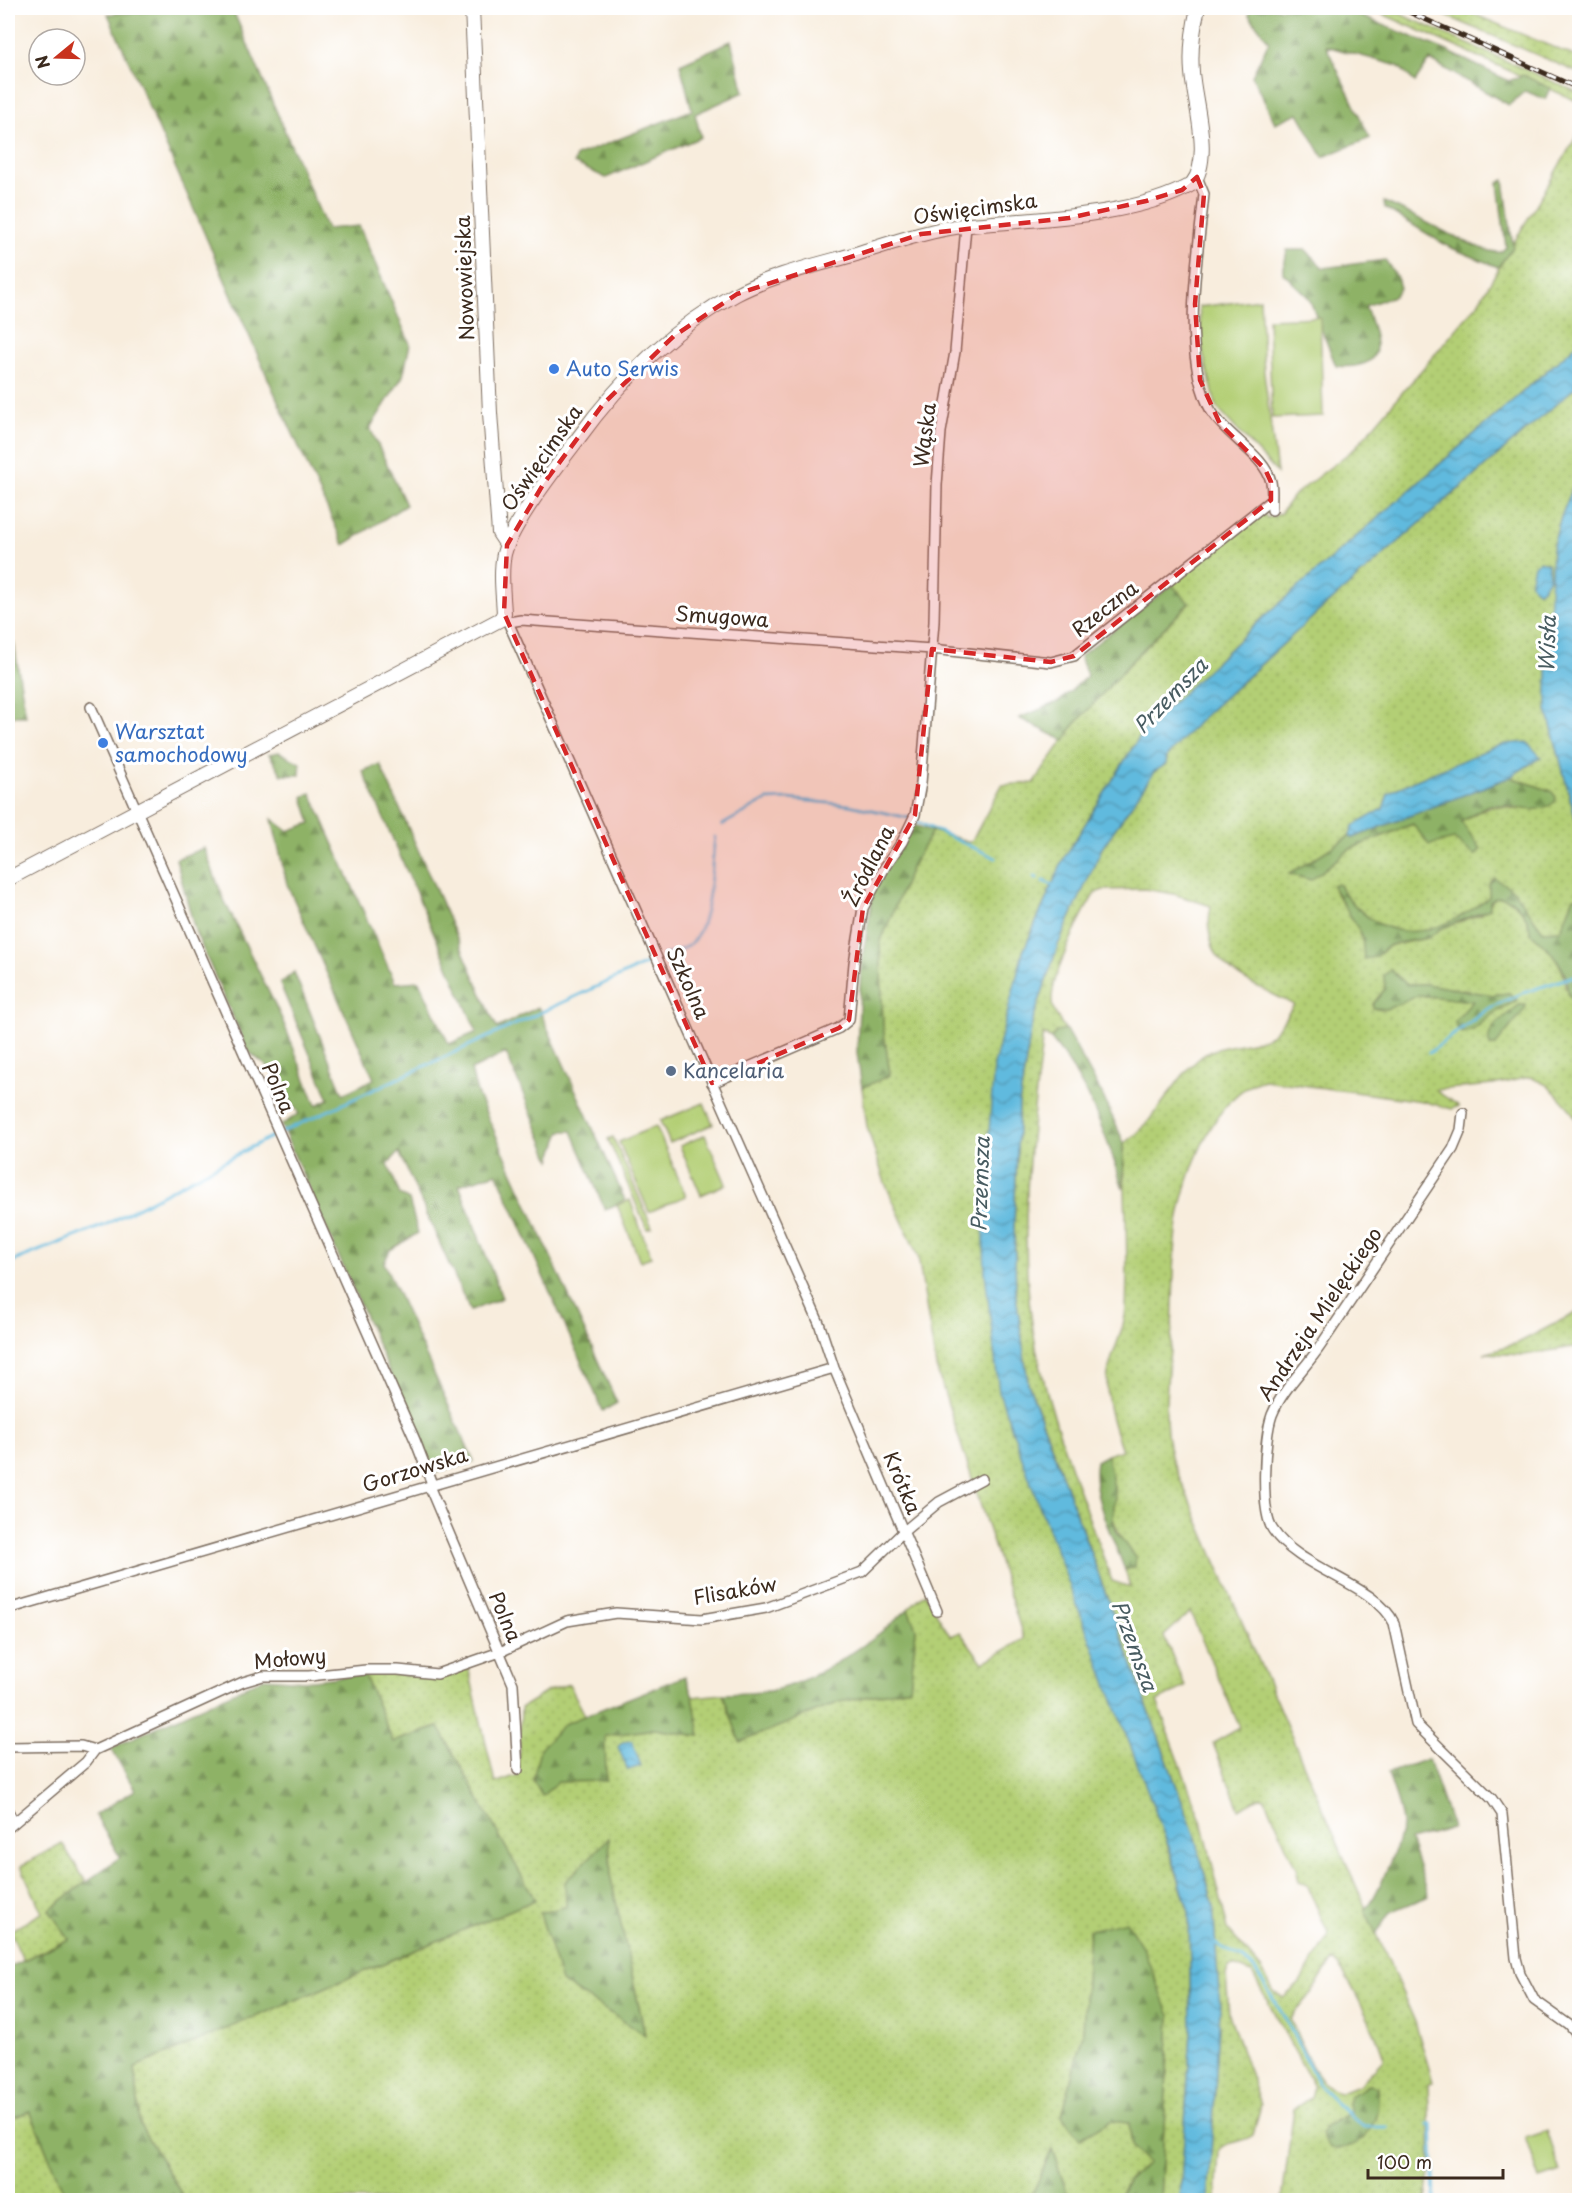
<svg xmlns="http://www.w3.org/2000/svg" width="1587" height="2208" viewBox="0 0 1587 2208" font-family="'Playpen Sans',sans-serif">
<defs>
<pattern id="grass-dots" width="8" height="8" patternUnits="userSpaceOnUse" patternTransform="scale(1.5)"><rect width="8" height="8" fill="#b3cf75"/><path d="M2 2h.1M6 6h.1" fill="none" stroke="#9bb265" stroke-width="1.8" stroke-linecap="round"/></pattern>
<pattern id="forest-firs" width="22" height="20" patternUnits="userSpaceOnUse" patternTransform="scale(1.5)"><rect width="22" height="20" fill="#8eb266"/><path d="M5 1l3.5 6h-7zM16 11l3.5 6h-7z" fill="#759153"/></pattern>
<pattern id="water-waves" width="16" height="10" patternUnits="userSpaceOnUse" patternTransform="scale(1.5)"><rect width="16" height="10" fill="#61bade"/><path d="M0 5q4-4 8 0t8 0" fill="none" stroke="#5197b3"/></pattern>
</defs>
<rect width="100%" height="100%" fill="#fff"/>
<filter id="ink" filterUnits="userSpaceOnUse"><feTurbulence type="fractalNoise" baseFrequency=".0167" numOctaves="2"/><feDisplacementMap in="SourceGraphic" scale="12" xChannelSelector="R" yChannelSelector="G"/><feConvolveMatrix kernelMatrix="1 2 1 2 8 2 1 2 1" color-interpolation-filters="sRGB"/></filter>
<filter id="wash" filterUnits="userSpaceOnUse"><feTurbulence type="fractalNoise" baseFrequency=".008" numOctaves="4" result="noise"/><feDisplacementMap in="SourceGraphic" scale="24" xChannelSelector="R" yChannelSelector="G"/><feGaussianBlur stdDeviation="1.35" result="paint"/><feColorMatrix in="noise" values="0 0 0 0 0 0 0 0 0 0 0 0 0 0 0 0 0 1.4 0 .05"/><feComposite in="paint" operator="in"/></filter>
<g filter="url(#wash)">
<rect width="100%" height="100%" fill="#f8eddd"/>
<path fill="url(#grass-dots)" stroke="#777c4a" stroke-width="1.5" fill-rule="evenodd" d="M1369 8H1387L1579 93V102Z
M1428 8H1459L1579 58V73Z
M1579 132V343L1257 623 1143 731 1064 858 1023 952 985 1273 1189 1912 1191 2032 1180 2200H1160L1170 2016 1089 1931 1083 2033 1062 2116 1080 2139 1110 2121 1129 2123 1132 2147 1148 2163 1130 2178 1117 2200H1102L1067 2193 1052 2149 1030 2200H185L140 2125 135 2067 535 1900 438 1727 393 1742 364 1674 385 1672 435 1679 468 1666 495 1783 518 1775 521 1708 548 1691 569 1684 586 1717 564 1724 558 1782 606 1781 604 1736 655 1729 700 1736 693 1697 723 1694 740 1742 840 1702 910 1688 916 1629 908 1609 925 1593 950 1636 960 1632 983 1663 1024 1639 936 1367 918 1256 885 1183 867 1127 862 1088 890 1075 883 1026 880 943 911 868 932 831 971 842 1002 785 1034 783 1071 729 1138 654 1189 604 1172 585 1262 511 1267 518 1280 514 1293 496 1354 449 1477 305ZM609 1839 611 1879 645 2034 540 1913 566 1907Z
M1579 384V472L1561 517 1552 549 1547 710 1579 832V897H1574L1561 930 1543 931 1513 890 1490 888V897C1432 943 1380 948 1338 884L1333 889 1359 929 1364 948 1381 953 1388 946 1428 938 1440 929 1481 914 1496 896C1512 896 1531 917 1530 933 1547 945 1566 965 1565 987L1576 998 1579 996V1124L1570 1109 1549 1086 1530 1077 1493 1085 1435 1090 1459 1106 1452 1109 1422 1101 1264 1080C1213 1092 1182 1183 1177 1231 1173 1263 1174 1295 1172 1327 1169 1372 1160 1416 1172 1460L1415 2022 1433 2082 1428 2083 1431 2167 1426 2200H1282L1294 2109 1311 2097 1314 2087 1252 1973 1234 1966 1229 1967 1226 1975 1229 2014 1261 2105 1253 2135C1242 2144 1227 2139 1219 2151L1216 2200H1208L1220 2009 1213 1904 1193 1831 1028 1382 1016 1295 1014 1225 1019 1104 1032 1023 1058 945 1102 848 1154 772 1166 764 1167 756 1202 718 1316 614ZM1505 744H1519L1541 757 1510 777 1551 791 1518 810C1490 802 1484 808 1461 822L1481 849 1413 824 1350 849 1311 880 1290 874 1350 836 1353 827 1383 809 1388 794 1398 788ZM1145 889 1174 894 1211 906C1198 970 1249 980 1294 1005 1287 1014 1281 1027 1272 1034 1256 1046 1221 1042 1201 1057 1173 1079 1152 1128 1124 1143 1124 1198 1129 1252 1126 1308 1125 1327 1116 1343 1111 1361 1101 1391 1112 1422 1122 1450L1107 1455 1115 1493 1113 1519 1134 1567 1125 1570 1130 1587 1112 1581C1084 1504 1053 1427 1036 1347 1016 1245 1030 1135 1043 1034L1051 1039 1061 1030H1066C1061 1022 1052 1012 1052 1001 1051 976 1081 915 1095 893L1103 890ZM1398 979 1406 984H1425L1492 995 1509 993 1505 1008 1494 1013 1473 1030V1001L1419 995 1386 1009 1373 1004 1385 989V980ZM1190 1612 1240 1728 1213 1743 1239 1809 1261 1797 1265 1798 1296 1868 1299 1882 1307 1885 1329 1935 1300 1983 1283 1998 1274 1992 1262 1970 1228 1930 1204 1829 1157 1701 1185 1687 1164 1636ZM1333 1960C1347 1971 1377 2036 1383 2055V2060L1359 2085 1339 2093C1312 2082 1302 2043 1290 2019L1308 1998ZM1368 2085 1377 2087C1380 2107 1376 2123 1364 2139L1334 2121 1351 2113 1350 2096Z
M1579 1311V1346L1524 1355 1484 1353 1518 1343Z
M62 1843 86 1882 49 1910 69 1939 23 1960 10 1931 42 1913 21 1866Z
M30 2111 67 2200H8V2120Z"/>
<path fill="url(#forest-firs)" stroke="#646e42" stroke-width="1.5" d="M205 8H232L327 229 359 226 410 344 403 376 370 428 406 505 344 545 281 408 108 14Z
M1251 8H1341L1445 50 1509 81 1523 75 1550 88 1545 99 1525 91 1509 105 1430 60 1415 82 1398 66 1326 46 1370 138 1323 157 1298 113 1275 123 1252 76 1269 41 1249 15Z
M731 41 744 92 695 114 701 137 606 178 574 163 576 156 692 110 680 64Z
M1504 180 1513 247 1498 267 1449 247 1385 208 1384 202C1409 211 1483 256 1501 252L1506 247 1498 183Z
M1287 250H1306L1323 268 1385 260 1397 277 1400 288 1394 296 1365 306C1378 340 1390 371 1336 366L1309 298 1283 273Z
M1172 585 1189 603 1138 654 1071 729 1065 741 1019 718 1060 701 1087 676 1080 656Z
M8 633 14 644 26 716H8Z
M279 752 300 763V775H282L269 754Z
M380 764 497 1028 538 1007 625 1200 605 1210 572 1131H561L551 1160 506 1053 471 1070 477 1093 617 1403 603 1411 497 1173 459 1185 502 1298 470 1311 399 1152 388 1164 400 1195 409 1200 418 1233 390 1250 384 1263 474 1462 434 1473 281 1125 299 1114 274 1072 248 1051 195 931 176 859 204 848 224 900 282 1019 316 1105 329 1099 280 984 294 972 343 1094 374 1079 287 884 272 819 288 831 311 823 303 797 311 793 395 983 419 981 449 1044 477 1032 363 771Z
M1510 777 1551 791 1556 797 1555 802C1531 819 1512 802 1490 805 1481 807 1469 817 1461 822L1481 849 1475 856 1454 839 1429 845 1413 824 1350 849 1311 880 1289 874 1350 836 1352 838Z
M913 825 932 831 911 868 880 943 883 1026 890 1075 862 1088 857 1053 861 966 874 889Z
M1495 878 1513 890 1543 931 1561 930 1574 897H1579V996L1571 998C1564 989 1569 981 1564 972 1557 957 1543 942 1530 933 1531 915 1507 887 1490 901V909L1440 929 1428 938 1397 943 1388 946 1376 957 1364 959 1362 935 1332 885 1338 884C1380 948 1432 942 1489 897V884Z
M1391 970 1406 984H1425L1492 995 1509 993 1517 1000 1494 1013 1473 1030 1462 1033 1456 1027 1455 1021 1473 1001 1419 995 1386 1009 1373 1008V1004L1385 989 1384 975Z
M1519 1005H1526L1525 1009 1495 1046H1490C1483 1028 1507 1016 1519 1005Z
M1066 1030 1102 1094 1124 1143 1123 1189C1107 1136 1087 1082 1051 1039L1056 1032Z
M1107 1455 1115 1493 1113 1519 1117 1533 1136 1559 1134 1567 1125 1570C1113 1537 1090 1496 1096 1461Z
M908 1609 916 1629 910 1688 840 1702 740 1742 723 1694C740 1693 761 1694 778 1689 822 1677 875 1640 908 1609Z
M364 1674 393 1742 439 1727 535 1900 135 2067 140 2125 185 2200H67L30 2111 14 2117 8 2102V1968L69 1939 49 1910 120 1857 95 1815 135 1790 111 1748 264 1678 304 1681Z
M685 1676 693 1697 700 1736 655 1729 605 1736 606 1781 558 1782 542 1796 533 1780 540 1749 564 1724Z
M1428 1759 1452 1828 1410 1840 1429 1896 1390 1912 1376 1934 1365 1910C1375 1901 1404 1834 1402 1822 1400 1805 1392 1788 1388 1773Z
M609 1838 611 1879 645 2035 561 1982 540 1913 566 1907 565 1882Z
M1126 1921 1143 1948 1170 2016 1160 2200H1117L1130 2178 1148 2163 1132 2147 1129 2123 1110 2121 1080 2139 1062 2116 1083 2033 1089 1930Z
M1368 2085 1377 2087C1382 2119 1367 2151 1331 2148L1324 2140 1322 2133 1326 2126 1350 2113 1348 2104 1350 2096Z
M1052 2149 1067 2193 1102 2200H1030Z"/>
<path fill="#b3cf75" stroke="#777c4a" stroke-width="1.5" d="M1260 299 1264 372 1277 473 1217 408 1203 353 1199 307Z
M1320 317 1323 416 1272 418 1268 319Z
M704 1103 713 1124 670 1143 660 1121Z
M656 1126 686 1196 649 1212 619 1142Z
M705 1135 726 1184 701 1195 680 1146Z
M613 1137 652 1227 647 1229 608 1139Z
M630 1200 651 1257 640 1261 617 1205Z
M1547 2131 1561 2172 1540 2179 1526 2138Z"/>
<path fill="url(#water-waves)" stroke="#4e727e" stroke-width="1.5" d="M1579 343V384L1316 614 1202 718 1167 756 1166 764 1154 772 1102 848 1058 945 1032 1023 1019 1104 1014 1225 1016 1295 1028 1383 1193 1831 1213 1904 1220 2009 1208 2200H1180L1191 2032 1189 1912 1170 1850 1033 1489 999 1392 985 1273 983 1211 994 1065 1023 952 1064 858 1143 731 1257 623Z
M1579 472H1580L1579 832 1547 710V668L1552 549 1561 517Z
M1539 561 1548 563 1549 578 1542 589 1537 591 1530 583 1534 565Z
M1527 742 1541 757 1510 777 1352 838 1350 836 1353 826 1383 809 1388 794 1398 788 1489 749 1505 744Z
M632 1741 641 1766 628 1770 618 1747 623 1742Z"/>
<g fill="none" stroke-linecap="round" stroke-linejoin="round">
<path stroke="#61bade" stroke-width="3" d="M722 825 767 800 788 799 849 805 909 818 996 858
M1034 876 1037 878
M1043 881 1055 886
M662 956C671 953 686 949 692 942 711 922 711 865 715 837
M1429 1053 1489 1008 1523 993 1580 974
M282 1132 648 963
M8 1263 105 1225 274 1135
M1214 1943 1242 1958 1254 1968 1285 2018 1317 2081 1334 2102 1364 2127H1388
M1428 2124H1432L1435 2200"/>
</g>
</g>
<g filter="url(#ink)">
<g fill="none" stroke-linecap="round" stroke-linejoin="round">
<g stroke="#7d6e61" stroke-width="12">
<path id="street" d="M1197 177 1204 194C1198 257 1181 346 1208 405 1221 434 1265 454 1271 482 1273 491 1271 501 1272 510
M504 613 819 1323 834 1368 937 1611
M509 622 521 620 932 649 1051 662 1074 656 1271 500
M91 707 415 1440 432 1484
M712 1083 839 1028 849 1020 854 963 863 908 885 867 902 842 915 815 921 783 934 622 937 485 941 432 955 352 966 226
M1463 1113 1461 1130 1453 1149C1409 1215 1365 1280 1321 1345 1305 1369 1283 1388 1272 1415 1264 1437 1260 1512 1273 1530 1298 1569 1376 1584 1394 1623L1416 1724 1492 1799 1502 1814 1516 1958 1520 1973 1534 2000 1569 2025 1580 2038
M429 1486 513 1684 518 1770
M8 1609 834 1368
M8 1747 81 1746 95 1750
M95 1750 243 1682 263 1676H309L366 1670H398L437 1674 500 1652 567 1621 616 1613 702 1619 766 1608 862 1572 903 1532 939 1502 982 1479
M8 1811 14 1823
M8 1828 86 1762 95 1750"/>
</g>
<g stroke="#7d6e61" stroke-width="16">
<path id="secondary" d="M472 8 490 413 499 533 507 545
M8 879 501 619 504 613C503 594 500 573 504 554 511 525 557 466 577 440 619 382 672 328 736 294 772 275 817 265 856 254 894 242 931 229 970 225 1034 219 1137 217 1192 184 1213 159 1194 103 1192 72 1190 49 1193 29 1198 8"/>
</g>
<use href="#street" stroke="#fff" stroke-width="9"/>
<use href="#secondary" stroke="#fff" stroke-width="14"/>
<g stroke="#3b2a1e" stroke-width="5">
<path id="rail" d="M1400 8 1580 89"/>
</g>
<use href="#rail" stroke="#fff" stroke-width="3" stroke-dasharray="9" stroke-linecap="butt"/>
</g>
</g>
<path fill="#d62828" fill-opacity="0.2" stroke="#d62828" stroke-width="4.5" stroke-dasharray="12 8" stroke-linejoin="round" d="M1197 177 1204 194 1195 304 1200 380 1220 424 1265 469 1271 482V500L1074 656 1051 662 932 649 915 815 863 908 849 1020 839 1028 712 1083 504 613 507 545 544 483 604 403 674 336 737 294 921 234 1069 218 1146 201 1182 190Z"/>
<g fill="#3f7fe0" stroke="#fff" stroke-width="2">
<circle cx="554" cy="369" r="6"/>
<circle cx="103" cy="743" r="6"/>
</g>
<circle fill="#5c6f8a" stroke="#fff" stroke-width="2" cx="671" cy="1071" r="6"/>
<g text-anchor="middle" stroke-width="6" stroke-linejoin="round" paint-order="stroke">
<g font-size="20" fill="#3b2a1e" stroke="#fff">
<text transform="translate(975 209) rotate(-8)" y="7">Oświęcimska</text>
<text transform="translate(465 278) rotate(-92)" y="7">Nowowiejska</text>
<text transform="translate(925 435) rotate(-83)" y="7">Wąska</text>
<text transform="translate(542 458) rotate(-55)" y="7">Oświęcimska</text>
<text transform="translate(1105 609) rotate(-38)" y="7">Rzeczna</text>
<text transform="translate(722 617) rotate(4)" y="7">Smugowa</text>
<text transform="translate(869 866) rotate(-63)" y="7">Źródlana</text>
<text transform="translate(688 983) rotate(66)" y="7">Szkolna</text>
<text transform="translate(278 1088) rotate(67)" y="7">Polna</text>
<text transform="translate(1320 1314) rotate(-56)" y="7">Andrzeja Mielęckiego</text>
<text transform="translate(415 1470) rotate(-17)" y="7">Gorzowska</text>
<text transform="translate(902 1483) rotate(67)" y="7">Krótka</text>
<text transform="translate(735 1591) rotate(-10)" y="7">Flisaków</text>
<text transform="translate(505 1617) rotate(67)" y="7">Polna</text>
<text transform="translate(290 1659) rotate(-5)" y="7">Mołowy</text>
</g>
<g font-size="20" fill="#366cbe" stroke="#fff" text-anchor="start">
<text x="566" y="376">Auto Serwis</text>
<text x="115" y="739">Warsztat<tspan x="115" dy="23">samochodowy</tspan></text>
</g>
<g font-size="20" fill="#4e5e75" stroke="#fff" text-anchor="start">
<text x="683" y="1078">Kancelaria</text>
</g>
<g font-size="21" font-style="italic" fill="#485c61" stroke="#fff">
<text transform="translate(1548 644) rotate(-88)" y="7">Wisła</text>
<text transform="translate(1171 696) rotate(-46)" y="7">Przemsza</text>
<text transform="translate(981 1184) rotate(-88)" y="7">Przemsza</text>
<text transform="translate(1134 1646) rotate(70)" y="7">Przemsza</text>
</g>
</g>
<rect width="1587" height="2208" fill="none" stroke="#fff" stroke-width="30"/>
<g transform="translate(57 57) rotate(251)"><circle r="28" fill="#ffffff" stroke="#b1aaa5" stroke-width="1.5"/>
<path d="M0-4.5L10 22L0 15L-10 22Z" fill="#c8321e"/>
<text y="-9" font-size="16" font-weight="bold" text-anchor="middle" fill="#3b2a1e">N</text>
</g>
<path d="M1368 2169v9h135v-9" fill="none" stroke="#3b2a1e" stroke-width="3"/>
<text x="1377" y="2169" font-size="18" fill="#3b2a1e" stroke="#ffffff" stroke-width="4.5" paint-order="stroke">100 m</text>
</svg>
